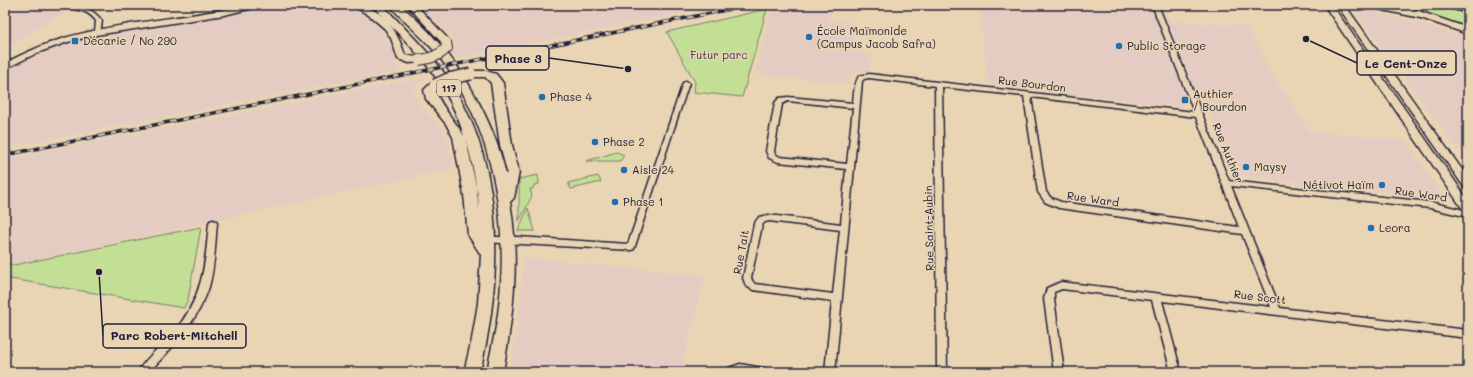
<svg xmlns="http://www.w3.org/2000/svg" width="1473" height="377" viewBox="0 0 1473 377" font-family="Mali,sans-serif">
<rect width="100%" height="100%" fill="#e9d4b3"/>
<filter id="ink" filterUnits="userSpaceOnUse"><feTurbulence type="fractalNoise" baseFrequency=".025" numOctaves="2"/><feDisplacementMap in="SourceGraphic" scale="8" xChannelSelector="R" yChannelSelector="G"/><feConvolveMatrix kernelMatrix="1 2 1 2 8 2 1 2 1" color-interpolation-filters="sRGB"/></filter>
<g filter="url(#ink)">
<path fill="#e5ccc3" d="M5 5 65 11 5 49Z
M270 5H341L358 10 379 26 388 39 400 71 5 148V72L27 59 61 46 83 40 85 42 107 39 112 34 223 16Z
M418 5H725L457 58 453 53 455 44 452 38Z
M773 5H831L829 21 855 23 852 51 871 54 869 72 853 71 850 84 755 74Z
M974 5H1163L1170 21 1247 26 1269 68 1309 131 1406 140 1445 199 1235 175 1204 101 1180 99 1184 107 988 85 980 9Z
M1352 6 1468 37V150L1457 149 1402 75Z
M430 76 422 81 416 87 414 96 421 106 445 132 455 168 16 264 5 261V159Z
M524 258 705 275 680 372H510L519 310Z"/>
<path fill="#c3df96" stroke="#728068" d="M1401 5H1437L1468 13V27Z
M767 9 742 97 694 92 695 82 667 32Z
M617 152 624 155 620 161H586Z
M538 175 539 184 534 185 533 189H530L532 196 519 221V179Z
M598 176 601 182 571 189 568 183Z
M528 208 535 231H518Z
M201 227 188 299 184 308 5 278V263L14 265Z"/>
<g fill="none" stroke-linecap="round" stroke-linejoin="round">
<g stroke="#22223b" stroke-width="3">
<path id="minor" d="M65 5C80 5 93 8 102 21L100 33 98 34 95 32 96 21C86 7 75 12 65 5Z
M1152 5H1158L1229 181 1430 202 1468 211V217L1430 208 1231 186 1280 308 1468 330V338L1162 301 1181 372H1171L1152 300 1062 289 1054 292V299L1064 372H1054L1044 299 1047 288 1061 282 1271 307 1242 234 1059 208 1045 202 1038 192 1024 96 942 87 947 372H937L935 86 869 78 864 79 862 81 835 372H825L832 301 753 290 746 286 743 278 754 224 759 217 769 215 841 224 846 169 778 162 769 158 766 151 775 103 779 98 788 97 853 103C854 94 854 84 859 76L869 74 1194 112ZM1031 97 1196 117 1239 227 1061 202 1051 198 1046 192ZM788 101 853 108 847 164 780 157 775 154 774 151 782 104ZM769 221 840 230 833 294 755 284 753 282 751 278 762 225 765 222Z
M686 81 689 83 634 249 631 250 484 242 483 240 484 238 487 237H518L628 244 683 83Z
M213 220 216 221 217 223C215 244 215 266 209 287 198 321 173 347 149 372H138C143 361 164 343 173 333 203 298 205 267 209 223L210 221Z
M740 364 763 368 767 369 768 372H725L726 369Z"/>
</g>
<g stroke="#22223b" stroke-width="3">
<path id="tertiary" d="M245 5H259L258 7 224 15 96 35 68 42 37 53 5 69V63C23 54 42 45 61 39 121 21 185 19 245 5Z
M1324 5H1332L1468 200V212L1464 211Z
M1337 5H1345L1468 178V188L1464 187Z
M1364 5H1379L1421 14 1425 16 1421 18 1368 7Z"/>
</g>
<g stroke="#22223b" stroke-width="3">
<path id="secondary" d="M352 5C382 5 397 30 405 55L422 58 424 60 422 62 409 63 398 59 391 38 385 29 370 16Z
M407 5H416L449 40 450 42 449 44H443Z"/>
</g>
<g stroke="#22223b" stroke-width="3">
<path id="primary" d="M373 5H383C408 33 437 58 456 91 505 175 502 280 480 372H464L472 339 478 303 481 255 468 235 464 195 453 137 446 124 426 99 424 90 431 83H439L441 85 436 91C439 104 456 122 464 136 454 102 436 74 413 49 400 34 384 21 373 5ZM466 140C473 163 477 187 479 211L478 195Z
M390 5H401C412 16 425 27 436 40 467 73 497 131 506 175L507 172 500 145 491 83 485 77H471L465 74 471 71H486L496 74 503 83 512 145 519 172 514 198 510 202C520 259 513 315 503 372H487C490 355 494 338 497 321 509 242 499 153 457 83 449 70 439 55 428 44 416 31 401 19 390 5Z
M1386 5H1401L1468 28V34L1388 7Z"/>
</g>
<g stroke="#22223b" stroke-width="3">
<path id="motorway" d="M1444 5 1468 6V13L1446 7Z"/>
</g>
<use href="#minor" fill="#e9d4b3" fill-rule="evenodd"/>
<use href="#tertiary" fill="#e9d4b3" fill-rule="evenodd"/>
<use href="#secondary" fill="#e9d4b3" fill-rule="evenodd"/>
<use href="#primary" fill="#e9d4b3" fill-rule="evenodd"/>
<use href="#motorway" fill="#e9d4b3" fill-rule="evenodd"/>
<g stroke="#22223b" stroke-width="3.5">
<path id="rail" d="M5 155 751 5"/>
</g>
<use href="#rail" stroke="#e9d4b3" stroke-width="2" stroke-dasharray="6" stroke-linecap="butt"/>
<g stroke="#22223b" stroke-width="12" stroke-linecap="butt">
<path id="secondary-bridge" d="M419 60C430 59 439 56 447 48L446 42"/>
</g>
<g stroke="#22223b" stroke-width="14" stroke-linecap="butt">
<path id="primary-bridge" d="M435 85 448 79 471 74"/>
</g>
<use href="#secondary-bridge" stroke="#e9d4b3" stroke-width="10"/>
<use href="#primary-bridge" stroke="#e9d4b3" stroke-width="11"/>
</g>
</g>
<g fill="#1f6fb2" stroke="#e9d4b3" stroke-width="1.5">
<circle cx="809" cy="37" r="4"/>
<rect x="71" y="37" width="8" height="8" rx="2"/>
<circle cx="1119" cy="46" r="4"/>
<circle cx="542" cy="97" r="4"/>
<rect x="1181" y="96" width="8" height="8" rx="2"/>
<circle cx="595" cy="142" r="4"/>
<circle cx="1246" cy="167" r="4"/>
<circle cx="624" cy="170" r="4"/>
<circle cx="1382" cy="185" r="4"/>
<circle cx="615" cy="202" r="4"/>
<circle cx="1371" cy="228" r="4"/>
</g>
<g text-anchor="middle" stroke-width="3" stroke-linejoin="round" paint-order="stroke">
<rect fill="#e9d4b3" stroke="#5e575f" stroke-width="1" x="437" y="80" width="24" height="16" rx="3"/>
<g font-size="10" font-weight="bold" fill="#22223b">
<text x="449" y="92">117</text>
</g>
<g font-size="11" fill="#22223b" stroke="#e9d4b3" text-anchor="start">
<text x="817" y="35">École Maïmonide<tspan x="817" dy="13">(Campus Jacob Safra)</tspan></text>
<text x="83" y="45">Décarie / No 290</text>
<text x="1127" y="50">Public Storage</text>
<text x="1193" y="98">Authier<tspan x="1193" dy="13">/ Bourdon</tspan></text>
<text x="550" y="101">Phase 4</text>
<text x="603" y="146">Phase 2</text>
<text x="1254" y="171">Maysy</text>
<text x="632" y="174">Aisle 24</text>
<text x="1374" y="189" text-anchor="end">Nétivot Haïm</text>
<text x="623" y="206">Phase 1</text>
<text x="1379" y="232">Leora</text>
</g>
<g font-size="11" fill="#3a3e49" stroke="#e9d4b3">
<text x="719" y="59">Futur parc</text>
</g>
<g font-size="11" fill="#22223b" stroke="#e9d4b3">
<text transform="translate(1032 84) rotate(7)" y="4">Rue Bourdon</text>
<text transform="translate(1228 153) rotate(68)" y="4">Rue Authier</text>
<text transform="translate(1421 194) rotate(8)" y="4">Rue Ward</text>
<text transform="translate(1093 199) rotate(8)" y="4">Rue Ward</text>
<text transform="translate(929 228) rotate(-91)" y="4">Rue Saint-Aubin</text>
<text transform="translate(741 252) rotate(-80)" y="4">Rue Tait</text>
<text transform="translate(1260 297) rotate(7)" y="4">Rue Scott</text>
</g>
</g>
<path fill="none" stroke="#22223b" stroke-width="1.5" d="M628 69L549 58M1306 39L1357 63M99 272L103 336"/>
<g fill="#22223b" stroke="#e9d4b3" stroke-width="1.5">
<circle cx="628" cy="69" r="4"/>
<circle cx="1306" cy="39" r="4"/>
<circle cx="99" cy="272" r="4"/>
</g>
<g fill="#e9d4b3" stroke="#22223b" stroke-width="1.5">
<rect x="486" y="46" width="63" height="24" rx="4"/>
<rect x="1357" y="51" width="99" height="24" rx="4"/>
<rect x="103" y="324" width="143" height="24" rx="4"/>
</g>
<g font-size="12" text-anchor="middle" font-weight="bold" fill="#22223b">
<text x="518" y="63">Phase 3</text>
<text x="1406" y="68">Le Cent-Onze</text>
<text x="174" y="340">Parc Robert-Mitchell</text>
</g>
<rect width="1473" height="377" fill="none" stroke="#e9d4b3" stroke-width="20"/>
<rect x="10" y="10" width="1453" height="357" fill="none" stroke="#22223b" stroke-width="1.5" filter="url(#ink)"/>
</svg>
